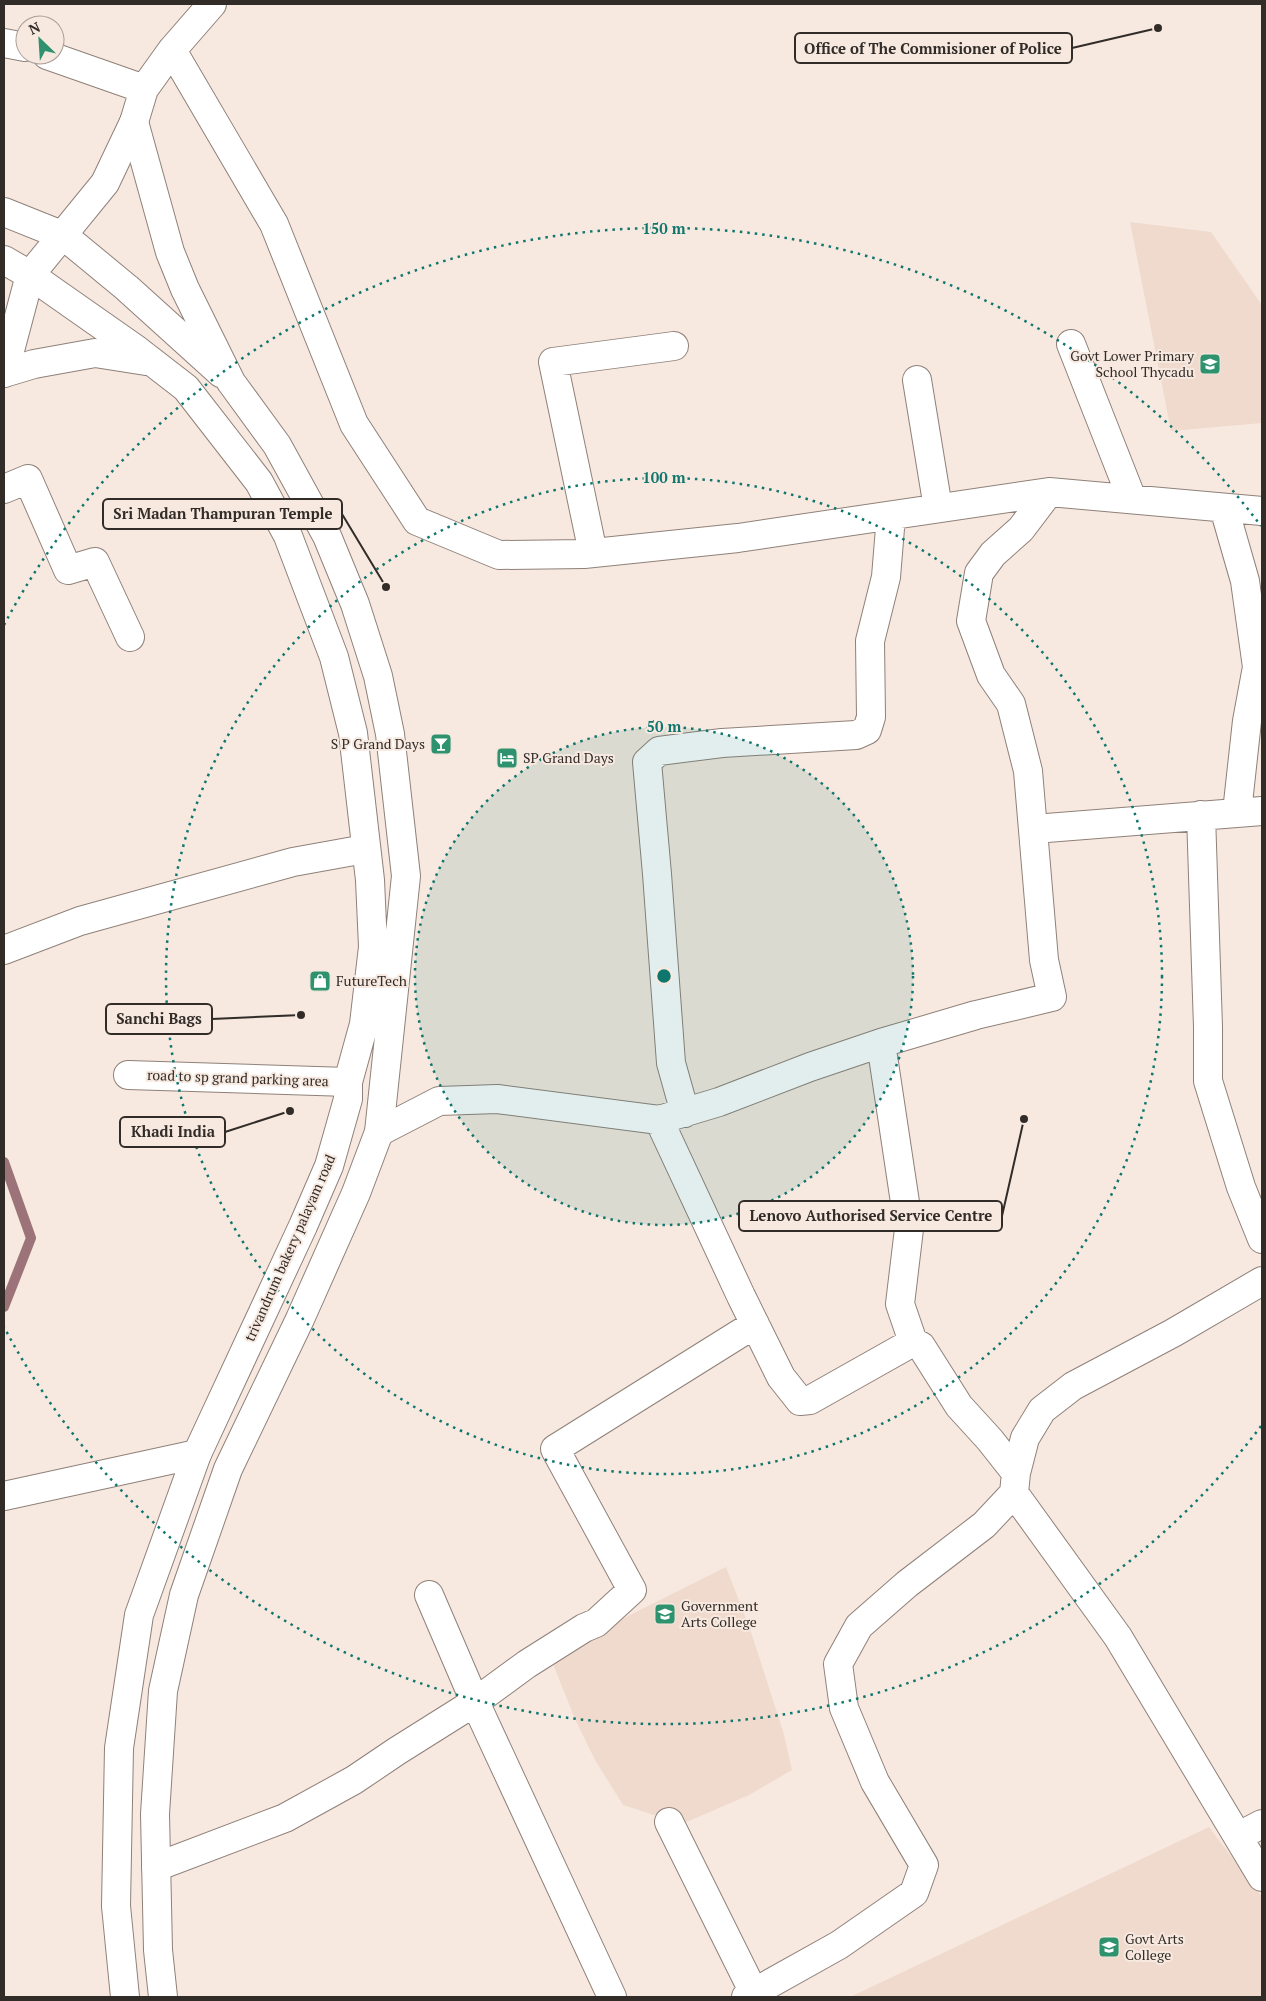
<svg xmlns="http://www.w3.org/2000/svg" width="1266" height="2001" viewBox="0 0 1266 2001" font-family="'PT Serif',serif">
<rect width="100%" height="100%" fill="#f7e9e0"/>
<path fill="#f0dacd" d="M1130 222 1211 232 1262 305V423L1171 431Z
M726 1567 750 1629 783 1731 792 1770 749 1795 682 1824 623 1805 595 1760 575 1719 551 1659 602 1629Z
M1209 1827 1262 1897V1997H850Z"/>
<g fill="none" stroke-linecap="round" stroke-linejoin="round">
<path stroke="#9b7378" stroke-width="10" d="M4 1162 31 1238 4 1307"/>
<g stroke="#8f8179" stroke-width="30">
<path id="minor" d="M4 43 25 47
M172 50 274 224 354 424 417 521 499 555 584 554 738 538 1049 492 1262 511
M47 55 144 89
M1071 344 1132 499
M4 373 30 275 105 183 134 122 144 89 172 50 212 4
M917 380 938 508
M4 489 28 479 68 570 95 562 130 637
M1224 508 1245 581 1257 667 1247 721 1237 812
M593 553 553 362 674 346
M1201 815 1208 1027V1081L1241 1187 1262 1239
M1034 829 1262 811
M4 950 80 921 293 862 365 849
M881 1043 909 1229 900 1304 913 1342 921 1346 959 1406 990 1440 1016 1473
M128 1075 348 1082
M685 1113 671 1063 657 874 647 762 659 751 722 743 856 735 867 730 871 717 870 641 886 577 891 516
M659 1120 741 1296 781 1377 800 1401 810 1400 913 1342
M379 1132 439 1101 497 1099 659 1120 719 1102 810 1067 881 1043 976 1015 1052 997 1044 960 1028 771 1011 704 991 675 971 621 979 573 993 554 1021 529 1049 492
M1014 1493 1118 1637 1262 1877
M4 1496 197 1454
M429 1595 475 1702 612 1997
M669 1822 754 1993
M1239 1836 1262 1824
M156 1867 285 1818 354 1780 397 1751 475 1702 527 1664 584 1628 596 1623 632 1590 555 1449 755 1324
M746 1997 839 1945 914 1893 924 1865 875 1782 844 1708 838 1664 859 1626 907 1584 984 1525 1014 1493 1016 1473 1025 1438 1042 1410 1073 1386 1173 1333 1262 1281"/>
</g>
<g stroke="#8f8179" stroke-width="30">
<path id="major" d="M134 122 170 252 185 289 231 382 277 445 327 536 355 604 378 676 390 734 406 876 379 1132 356 1193 300 1319 228 1469 184 1595 163 1691 155 1814 158 1950 163 1997
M4 212 64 236 127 288 221 373
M4 260 30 275 137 350 186 388 259 482 288 536 334 657 353 733 370 880 373 947 364 1024 348 1082V1099L329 1166 303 1226 197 1454 139 1615 119 1748 116 1906 125 1997
M4 373 34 364 95 353 146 361"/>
</g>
<use href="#minor" stroke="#fff" stroke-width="28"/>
<use href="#major" stroke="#fff" stroke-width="28"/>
</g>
<circle cx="664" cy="976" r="249" fill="#0f766e" fill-opacity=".12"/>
<g fill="none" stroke="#0f766e" stroke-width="2.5" stroke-dasharray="2.5 5">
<circle cx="664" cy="976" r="249"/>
<circle cx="664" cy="976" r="498"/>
<path d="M1261 1426A747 747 0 0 1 4 1327M4 625A747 747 0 0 1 1261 526"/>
</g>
<defs>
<g id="school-square" transform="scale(1.125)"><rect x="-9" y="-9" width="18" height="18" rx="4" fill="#2d926d" stroke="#f7e9e0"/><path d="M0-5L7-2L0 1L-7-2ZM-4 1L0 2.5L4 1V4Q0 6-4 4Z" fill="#fff"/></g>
<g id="bar-square" transform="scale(1.125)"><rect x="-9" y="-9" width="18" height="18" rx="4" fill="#2d926d" stroke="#f7e9e0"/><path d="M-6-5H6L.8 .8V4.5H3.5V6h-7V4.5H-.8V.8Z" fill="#fff"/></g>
<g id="hotel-square" transform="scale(1.125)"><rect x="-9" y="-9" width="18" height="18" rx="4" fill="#2d926d" stroke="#f7e9e0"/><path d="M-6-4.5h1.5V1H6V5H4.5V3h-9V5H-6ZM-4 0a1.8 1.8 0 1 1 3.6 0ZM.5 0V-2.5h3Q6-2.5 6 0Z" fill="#fff"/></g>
<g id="shop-square" transform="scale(1.125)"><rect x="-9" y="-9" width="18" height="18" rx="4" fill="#2d926d" stroke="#f7e9e0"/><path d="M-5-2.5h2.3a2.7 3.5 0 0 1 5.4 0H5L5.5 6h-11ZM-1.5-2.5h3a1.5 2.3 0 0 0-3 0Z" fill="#fff"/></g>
<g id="university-square" transform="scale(1.125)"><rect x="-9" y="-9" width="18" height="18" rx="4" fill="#2d926d" stroke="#f7e9e0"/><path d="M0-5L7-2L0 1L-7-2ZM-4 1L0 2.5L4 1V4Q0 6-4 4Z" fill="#fff"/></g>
</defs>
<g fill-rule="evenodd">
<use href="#school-square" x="1210" y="364"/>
<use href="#bar-square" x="441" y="744"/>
<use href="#hotel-square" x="507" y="758"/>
<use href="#shop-square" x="320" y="981"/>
<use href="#university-square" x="665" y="1614"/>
<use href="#university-square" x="1109" y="1947"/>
</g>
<g text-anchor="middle" stroke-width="4" stroke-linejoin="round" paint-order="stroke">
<g font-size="14" fill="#312c28" stroke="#f7e9e0" text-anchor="start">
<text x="1194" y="361" text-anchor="end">Govt Lower Primary<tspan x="1194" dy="16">School Thycadu</tspan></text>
<text x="425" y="749" text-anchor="end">S P Grand Days</text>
<text x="523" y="763">SP Grand Days</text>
<text x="336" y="986">FutureTech</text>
<text x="681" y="1611">Government<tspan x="681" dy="16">Arts College</tspan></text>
<text x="1125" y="1944">Govt Arts<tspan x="1125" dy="16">College</tspan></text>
</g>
<g font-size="14" fill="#312c28" stroke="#f7e9e0">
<text transform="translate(238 1078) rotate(2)" y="5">road to sp grand parking area</text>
<text transform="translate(290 1248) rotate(-66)" y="5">trivandrum bakery palayam road</text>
</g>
</g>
<circle cx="664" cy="976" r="8" fill="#0f766e" stroke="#f7e9e0" stroke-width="2.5"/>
<g font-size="15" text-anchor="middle" font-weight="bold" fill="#0f766e" stroke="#f7e9e0" stroke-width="4" stroke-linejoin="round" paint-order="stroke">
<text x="664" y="234">150 m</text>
<text x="664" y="483">100 m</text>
<text x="664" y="732">50 m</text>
</g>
<path fill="none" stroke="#312c28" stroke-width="2" d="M1158 28L1072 48M386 587L342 514M301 1015L212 1019M290 1111L225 1132M1024 1119L1002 1216"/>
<g fill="#312c28" stroke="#f7e9e0" stroke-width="2">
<circle cx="1158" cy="28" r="5"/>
<circle cx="386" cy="587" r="5"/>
<circle cx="301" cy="1015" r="5"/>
<circle cx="290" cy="1111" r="5"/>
<circle cx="1024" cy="1119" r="5"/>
</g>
<g fill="#f7e9e0" stroke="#312c28" stroke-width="2">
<rect x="795" y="33" width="277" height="30" rx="5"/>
<rect x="103" y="499" width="239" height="30" rx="5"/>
<rect x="106" y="1004" width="106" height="30" rx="5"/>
<rect x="120" y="1117" width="105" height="30" rx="5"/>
<rect x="739" y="1201" width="263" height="30" rx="5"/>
</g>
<g font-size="15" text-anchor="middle" font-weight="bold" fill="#312c28">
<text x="933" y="54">Office of The Commisioner of Police</text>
<text x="223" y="519">Sri Madan Thampuran Temple</text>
<text x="159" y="1024">Sanchi Bags</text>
<text x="173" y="1137">Khadi India</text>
<text x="871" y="1221">Lenovo Authorised Service Centre</text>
</g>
<rect width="1266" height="2001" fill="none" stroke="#312c28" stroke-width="10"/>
<g transform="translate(40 40) rotate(335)"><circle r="24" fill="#f7e9e0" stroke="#a89d96"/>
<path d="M0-4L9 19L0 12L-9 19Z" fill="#2d926d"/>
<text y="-8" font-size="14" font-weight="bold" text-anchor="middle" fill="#312c28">N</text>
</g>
</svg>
